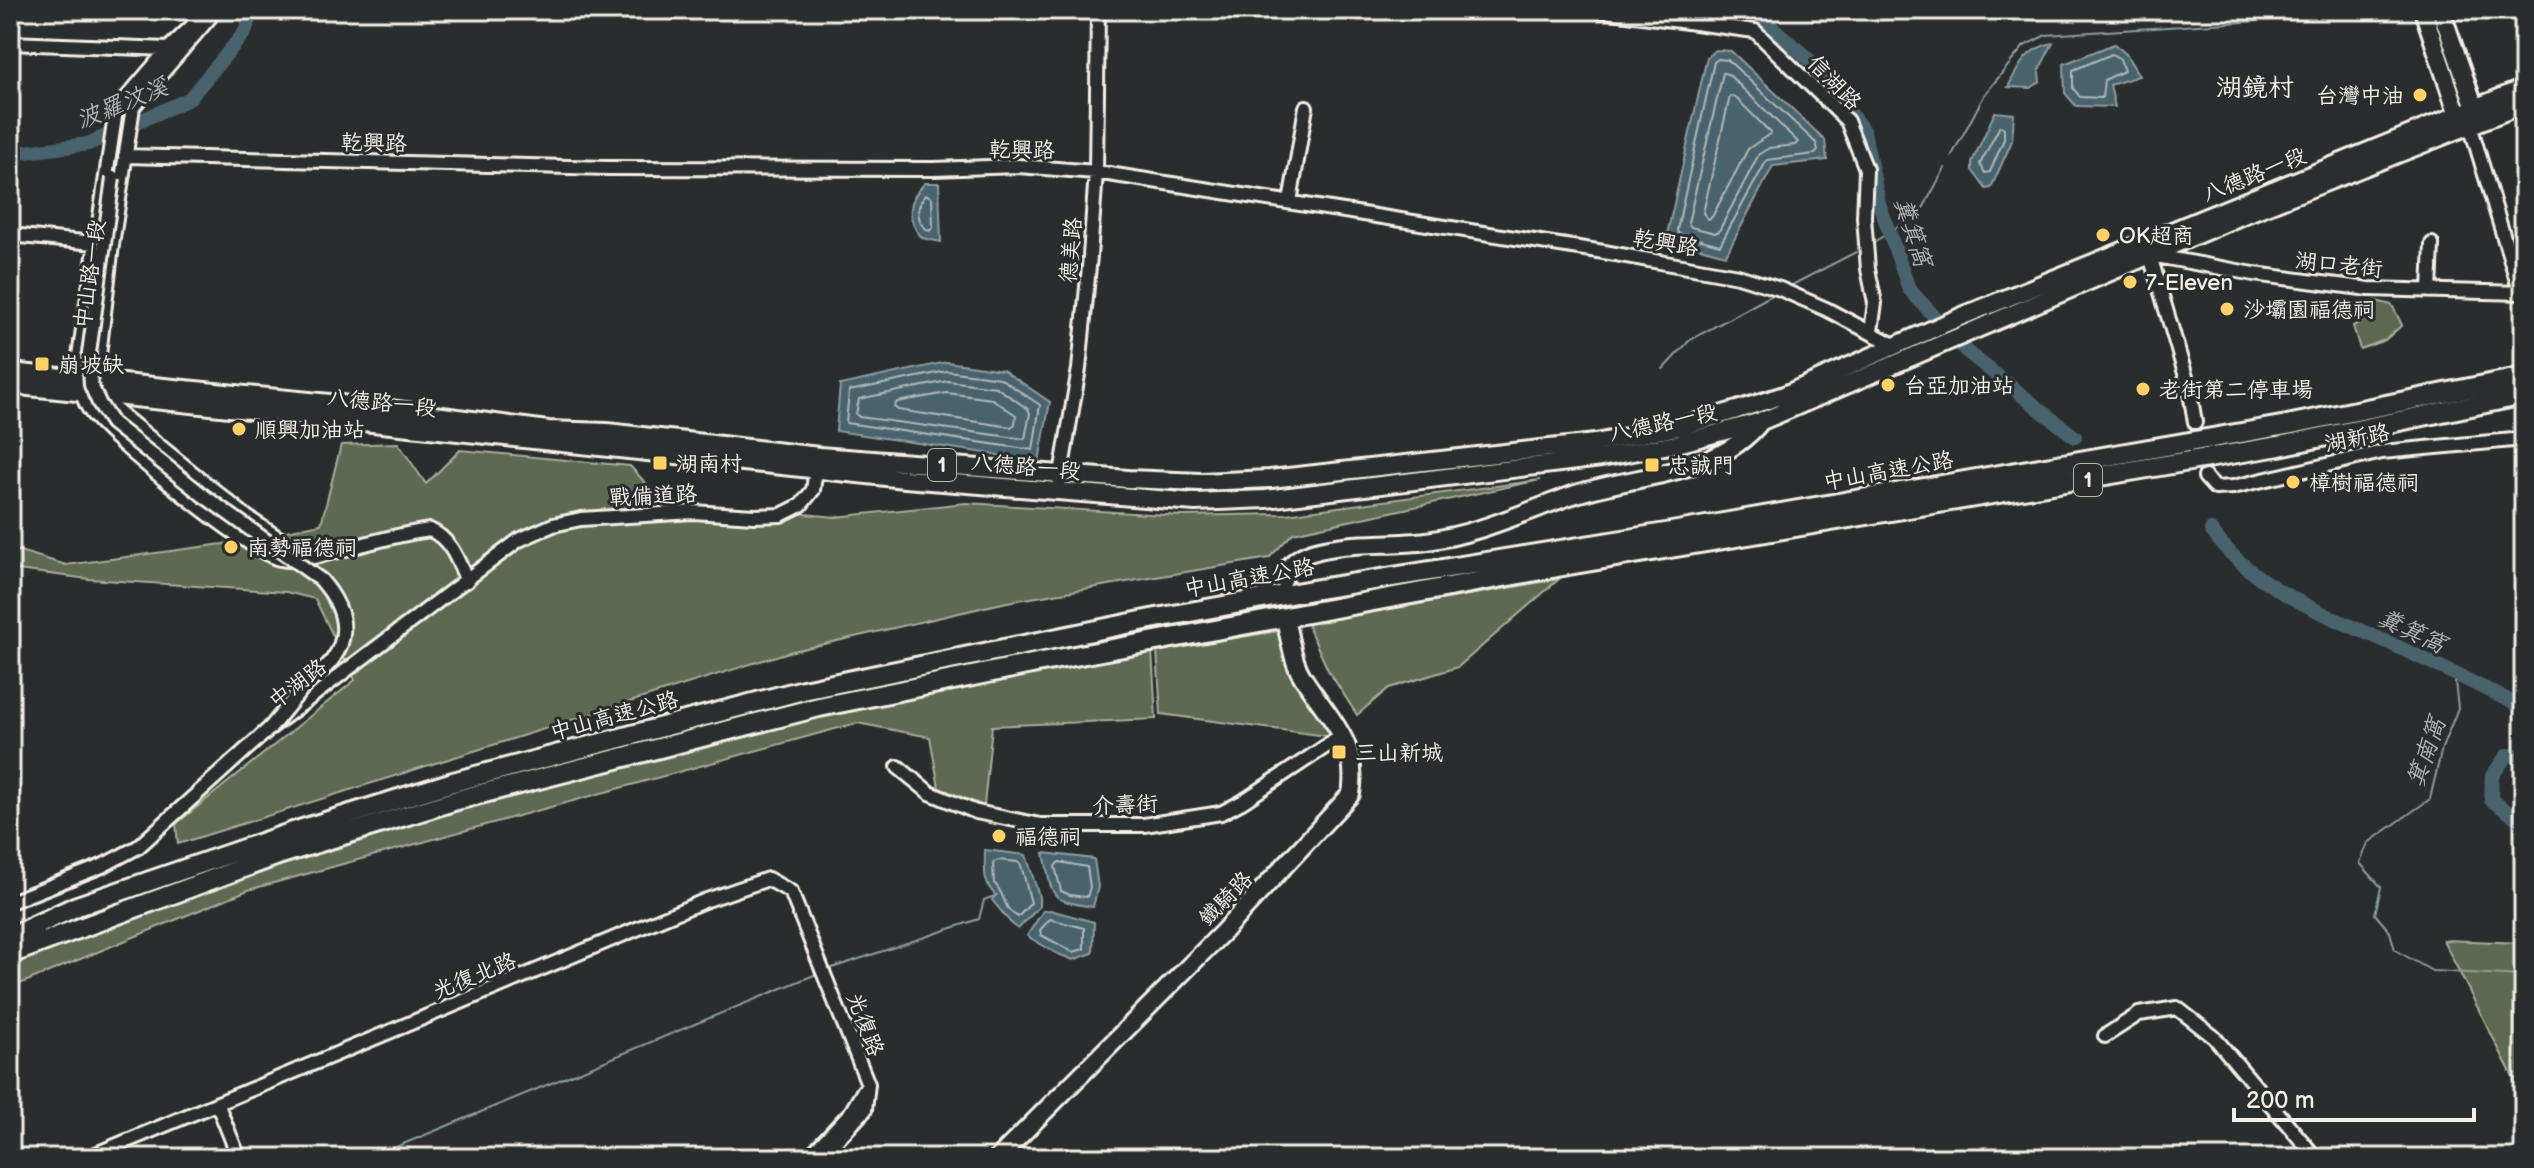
<svg xmlns="http://www.w3.org/2000/svg" width="2534" height="1168" viewBox="0 0 2534 1168" font-family="'Balsamiq Sans','LXGW WenKai TC',sans-serif">
<rect width="100%" height="100%" fill="#2a2d2e"/>
<filter id="ink" filterUnits="userSpaceOnUse"><feTurbulence type="fractalNoise" baseFrequency=".0125" numOctaves="2"/><feDisplacementMap in="SourceGraphic" scale="16" xChannelSelector="R" yChannelSelector="G"/><feConvolveMatrix kernelMatrix="1 2 1 2 8 2 1 2 1" color-interpolation-filters="sRGB"/></filter>
<g filter="url(#ink)">
<path fill="#5d6951" stroke="#a8ad9c" stroke-width="2" d="M2376 301 2392 305 2402 325 2385 340 2360 349 2353 326 2366 319Z
M398 443 426 484 460 450 630 466 662 501 836 517 966 503 1182 516 1286 514 1540 480 1293 533 1269 558 1007 602 789 652 178 844 176 824 355 680 315 599 286 592 89 579 10 569V548L66 565 223 544 321 524 341 445Z
M1559 579 1458 667 1389 688 1357 715 1328 670 1307 624Z
M1280 631 1295 678 1334 737 1161 714 1157 650Z
M1152 650 1156 719 992 726 984 806 939 788 930 737 857 723 248 890 10 988V965L99 923 280 856 602 768 858 704Z
M2443 940 2524 943V1098Z"/>
<path fill="#4a636e" stroke="#8e9c9f" stroke-width="2" d="M2053 43 2039 70 2040 82 2031 88 2008 87C2019 65 2027 48 2053 43Z
M2114 44 2126 54 2139 76 2110 85 2115 107 2076 106 2065 93 2064 64Z
M1715 50 1731 51 1825 140 1827 160 1773 166 1726 255 1666 239 1707 57Z
M1995 112 2014 114 2012 141 1991 188 1986 189 1972 170V162Z
M925 183H939L941 242 922 238C906 220 907 200 925 183Z
M947 362 1003 370 1050 402 1039 461 836 431 840 385Z
M985 850 1026 855 1039 896V907L1018 929 1010 922 992 900 996 895C982 884 985 868 985 850Z
M1044 853 1094 859 1098 887 1093 907C1047 900 1053 897 1044 853Z
M1050 910 1094 922 1093 953 1073 960 1056 953 1027 936 1043 911Z"/>
<g fill="none" stroke-linecap="round" stroke-linejoin="round">
<path stroke="#b0b8b7" stroke-width="2" d="M2112 54 2120 59 2124 71 2104 80 2102 98 2080 97 2073 88V70Z
M1718 59 1728 60 1816 143 1818 150 1815 154 1767 160 1720 245 1679 234 1677 230 1714 62Z
M1723 73 1728 74 1798 142 1795 145 1769 148 1759 154 1719 231 1715 233 1691 227 1688 223Z
M1730 96 1735 97 1771 133 1748 149 1712 217 1708 219 1703 213Z
M2000 126 2004 128V139L1990 172 1985 173 1980 164Z
M926 194 932 198 933 228 929 231C915 222 916 206 926 194Z
M947 371 1000 378 1040 405 1033 450 846 423 849 391Z
M948 381 996 387 1028 409 1030 413 1025 439 859 417 856 414 859 399Z
M947 393 992 399 1016 415 1015 424 1011 427 898 410 894 407 897 402Z
M998 860 1018 862 1021 865 1031 903 1018 917C1002 909 1006 894 994 883L993 863Z
M1059 862 1087 867 1090 887 1087 897 1070 895 1061 891 1055 866Z
M1050 919 1084 928V949L1073 952 1041 935 1040 930Z"/>
<path stroke="#8e9c9f" stroke-width="2" d="M1951 157 1985 94 2024 46 2046 35 2410 11
M1874 242 1921 212 1945 168
M1790 286 1856 252
M1663 369 1690 340 1774 294
M2454 673 2458 708 2442 748 2430 799 2368 843 2360 863 2381 887 2375 914 2390 932 2395 950 2432 971 2524 976
M829 969 979 919 984 900 997 895
M369 1158 819 973"/>
<path stroke="#4a636e" stroke-width="14" d="M1753 10 1815 65 1864 132 1879 203 1909 289 1966 351 2075 437
M10 154 88 144 189 99 245 32 252 10
M2211 530C2253 590 2332 617 2396 646 2439 666 2482 687 2524 708
M2524 756 2507 755 2492 776 2491 800 2524 823"/>
<path stroke="#484a4a" stroke-width="12" stroke-dasharray="12 6" stroke-linecap="butt" d="M2195 422 2205 477"/>
<g stroke="#f4f1e8" stroke-width="18">
<path id="minor" d="M201 10 192 26 168 49 116 110 79 356C79 375 79 393 89 409 104 435 252 554 280 559 299 563 316 556 334 552 366 544 398 534 430 530 451 539 458 561 467 581
M216 10 133 107 112 245 96 381 113 408 247 517 295 549 319 552
M1597 10 1755 31 1847 121 1866 169 1864 217 1868 269 1875 303 1871 331
M10 43 168 49
M2470 125 2521 294
M125 156 609 168 933 169 1018 166 1096 172 1604 252 1738 276 1780 289 1826 309 1894 345
M1290 202 1306 107
M10 235 105 244
M2148 249 2189 387 2195 422
M2151 255 2254 274 2369 289 2524 293
M2430 291 2432 244
M2205 477 2215 488 2233 487 2382 452 2524 439
M1058 491 1079 369 1090 256 1096 172 1098 10
M898 767 930 793 976 812 1040 825H1144L1221 813 1242 802 1343 735
M10 902 102 866 138 847 270 728 519 540 553 525 581 519 693 512 754 516 781 515 801 505 813 490 817 463
M2105 1036 2139 1014 2177 1008 2214 1037 2316 1158
M217 1103 239 1158
M86 1158 704 901 768 879 791 892 868 1084 865 1110 820 1158
M808 1158 851 1112 864 1090"/>
</g>
<g stroke="#f4f1e8" stroke-width="22">
<path id="major" d="M2423 10 2455 106 2466 121
M2441 10 2475 108 2473 116
M10 372 382 408 548 430 607 432 819 456 1128 479 1201 482 1270 479 1595 443 1679 427 1737 410 1784 395 1960 317 2524 88
M10 385 905 479 1195 502 1266 499 1601 458 1681 443 1762 421 2248 213 2524 104
M1283 580C1287 565 1297 557 1312 552 1348 541 1390 546 1427 541 1477 534 1520 514 1567 497 1630 474 1718 478 1762 420
M998 1158 1222 933 1351 794C1360 741 1327 717 1302 676 1293 662 1291 644 1287 628"/>
</g>
<g stroke="#f4f1e8" stroke-width="24">
<path id="highway" d="M10 937 77 906 293 832 453 782 803 690 1151 619 1312 590 1666 533 2287 425 2524 377
M10 954 278 855 457 800 819 707 1042 662 1574 564 2279 446 2524 395"/>
</g>
<use href="#minor" stroke="#2a2d2e" stroke-width="12"/>
<use href="#major" stroke="#2a2d2e" stroke-width="16"/>
<use href="#highway" stroke="#2a2d2e" stroke-width="18"/>
<g stroke="#f4f1e8" stroke-width="18" stroke-linecap="butt">
<path id="minor-bridge" d="M113 178 89 353 91 385 99 403 112 423 204 496 321 580C341 603 353 631 333 659 325 670 312 679 302 689 291 702 281 715 270 728"/>
</g>
<use href="#minor-bridge" stroke="#2a2d2e" stroke-width="12"/>
</g>
</g>
<g fill="#ffd166" stroke="#2a2d2e" stroke-width="3">
<circle cx="2420" cy="95" r="8"/>
<circle cx="2103" cy="235" r="8"/>
<circle cx="2130" cy="282" r="8"/>
<circle cx="2227" cy="309" r="8"/>
<rect x="34" y="356" width="16" height="16" rx="4"/>
<circle cx="1888" cy="385" r="8"/>
<circle cx="2143" cy="389" r="8"/>
<circle cx="239" cy="429" r="8"/>
<rect x="652" y="455" width="16" height="16" rx="4"/>
<rect x="1644" y="457" width="16" height="16" rx="4"/>
<circle cx="2293" cy="482" r="8"/>
<circle cx="231" cy="547" r="8"/>
<rect x="1331" y="744" width="16" height="16" rx="4"/>
<circle cx="999" cy="836" r="8"/>
</g>
<g text-anchor="middle" stroke-width="6" stroke-linejoin="round" paint-order="stroke">
<g fill="#2a2d2e" stroke="#b7b6b0" stroke-width="2">
<rect x="928" y="449" width="28" height="32" rx="6"/>
<rect x="2074" y="464" width="28" height="32" rx="6"/>
</g>
<g font-size="20" font-weight="bold" fill="#f4f1e8">
<text x="942" y="472">1</text>
<text x="2088" y="487">1</text>
</g>
<g font-size="22" fill="#f4f1e8" stroke="#2a2d2e">
<text transform="translate(1835 82) rotate(46)" y="8">信湖路</text>
<text transform="translate(374 142) rotate(1)" y="8">乾興路</text>
<text transform="translate(1022 149) rotate(1)" y="8">乾興路</text>
<text transform="translate(2254 174) rotate(-22)" y="8">八德路一段</text>
<text transform="translate(1666 242) rotate(10)" y="8">乾興路</text>
<text transform="translate(1070 250) rotate(-85)" y="8">德美路</text>
<text transform="translate(2339 264) rotate(6)" y="8">湖口老街</text>
<text transform="translate(89 274) rotate(-82)" y="8">中山路一段</text>
<text transform="translate(382 402) rotate(6)" y="8">八德路一段</text>
<text transform="translate(1663 422) rotate(-12)" y="8">八德路一段</text>
<text transform="translate(2357 437) rotate(-11)" y="8">湖新路</text>
<text transform="translate(1026 466) rotate(5)" y="8">八德路一段</text>
<text transform="translate(1888 470) rotate(-10)" y="8">中山高速公路</text>
<text transform="translate(653 495) rotate(-3)" y="8">戰備道路</text>
<text transform="translate(1249 577) rotate(-10)" y="8">中山高速公路</text>
<text transform="translate(297 683) rotate(-37)" y="8">中湖路</text>
<text transform="translate(614 715) rotate(-15)" y="8">中山高速公路</text>
<text transform="translate(1125 804) rotate(-2)" y="8">介壽街</text>
<text transform="translate(1225 898) rotate(-46)" y="8">鐵騎路</text>
<text transform="translate(474 975) rotate(-22)" y="8">光復北路</text>
<text transform="translate(866 1024) rotate(69)" y="8">光復路</text>
</g>
<g font-size="22" fill="#f4f1e8" stroke="#2a2d2e" text-anchor="start">
<text x="2404" y="103" text-anchor="end">台灣中油</text>
<text x="2119" y="243">OK超商</text>
<text x="2146" y="290">7-Eleven</text>
<text x="2243" y="317">沙壩園福德祠</text>
<text x="58" y="372">崩坡缺</text>
<text x="1904" y="393">台亞加油站</text>
<text x="2159" y="397">老街第二停車場</text>
<text x="255" y="437">順興加油站</text>
<text x="676" y="471">湖南村</text>
<text x="1668" y="473">忠誠門</text>
<text x="2309" y="490">樟樹福德祠</text>
<text x="247" y="555">南勢福德祠</text>
<text x="1355" y="760">三山新城</text>
<text x="1015" y="844">福德祠</text>
</g>
<g font-size="24" font-style="italic" fill="#b0b8b7" stroke="#2a2d2e">
<text transform="translate(122 103) rotate(-22)" y="8">波羅汶溪</text>
<text transform="translate(1913 232) rotate(72)" y="8">糞箕窩</text>
<text transform="translate(2412 631) rotate(25)" y="8">糞箕窩</text>
<text transform="translate(2426 752) rotate(-71)" y="8">箕南窩</text>
</g>
<g font-size="26" fill="#f4f1e8" stroke="#2a2d2e">
<text x="2255" y="96">湖鏡村</text>
</g>
</g>
<rect width="2534" height="1168" fill="none" stroke="#2a2d2e" stroke-width="40"/>
<rect x="20" y="20" width="2494" height="1128" fill="none" stroke="#f4f1e8" stroke-width="3" filter="url(#ink)"/>
<path d="M2234 1108v12h240v-12" fill="none" stroke="#f4f1e8" stroke-width="4"/>
<text x="2246" y="1108" font-size="24" fill="#f4f1e8" stroke="#2a2d2e" stroke-width="6" paint-order="stroke">200 m</text>
</svg>
